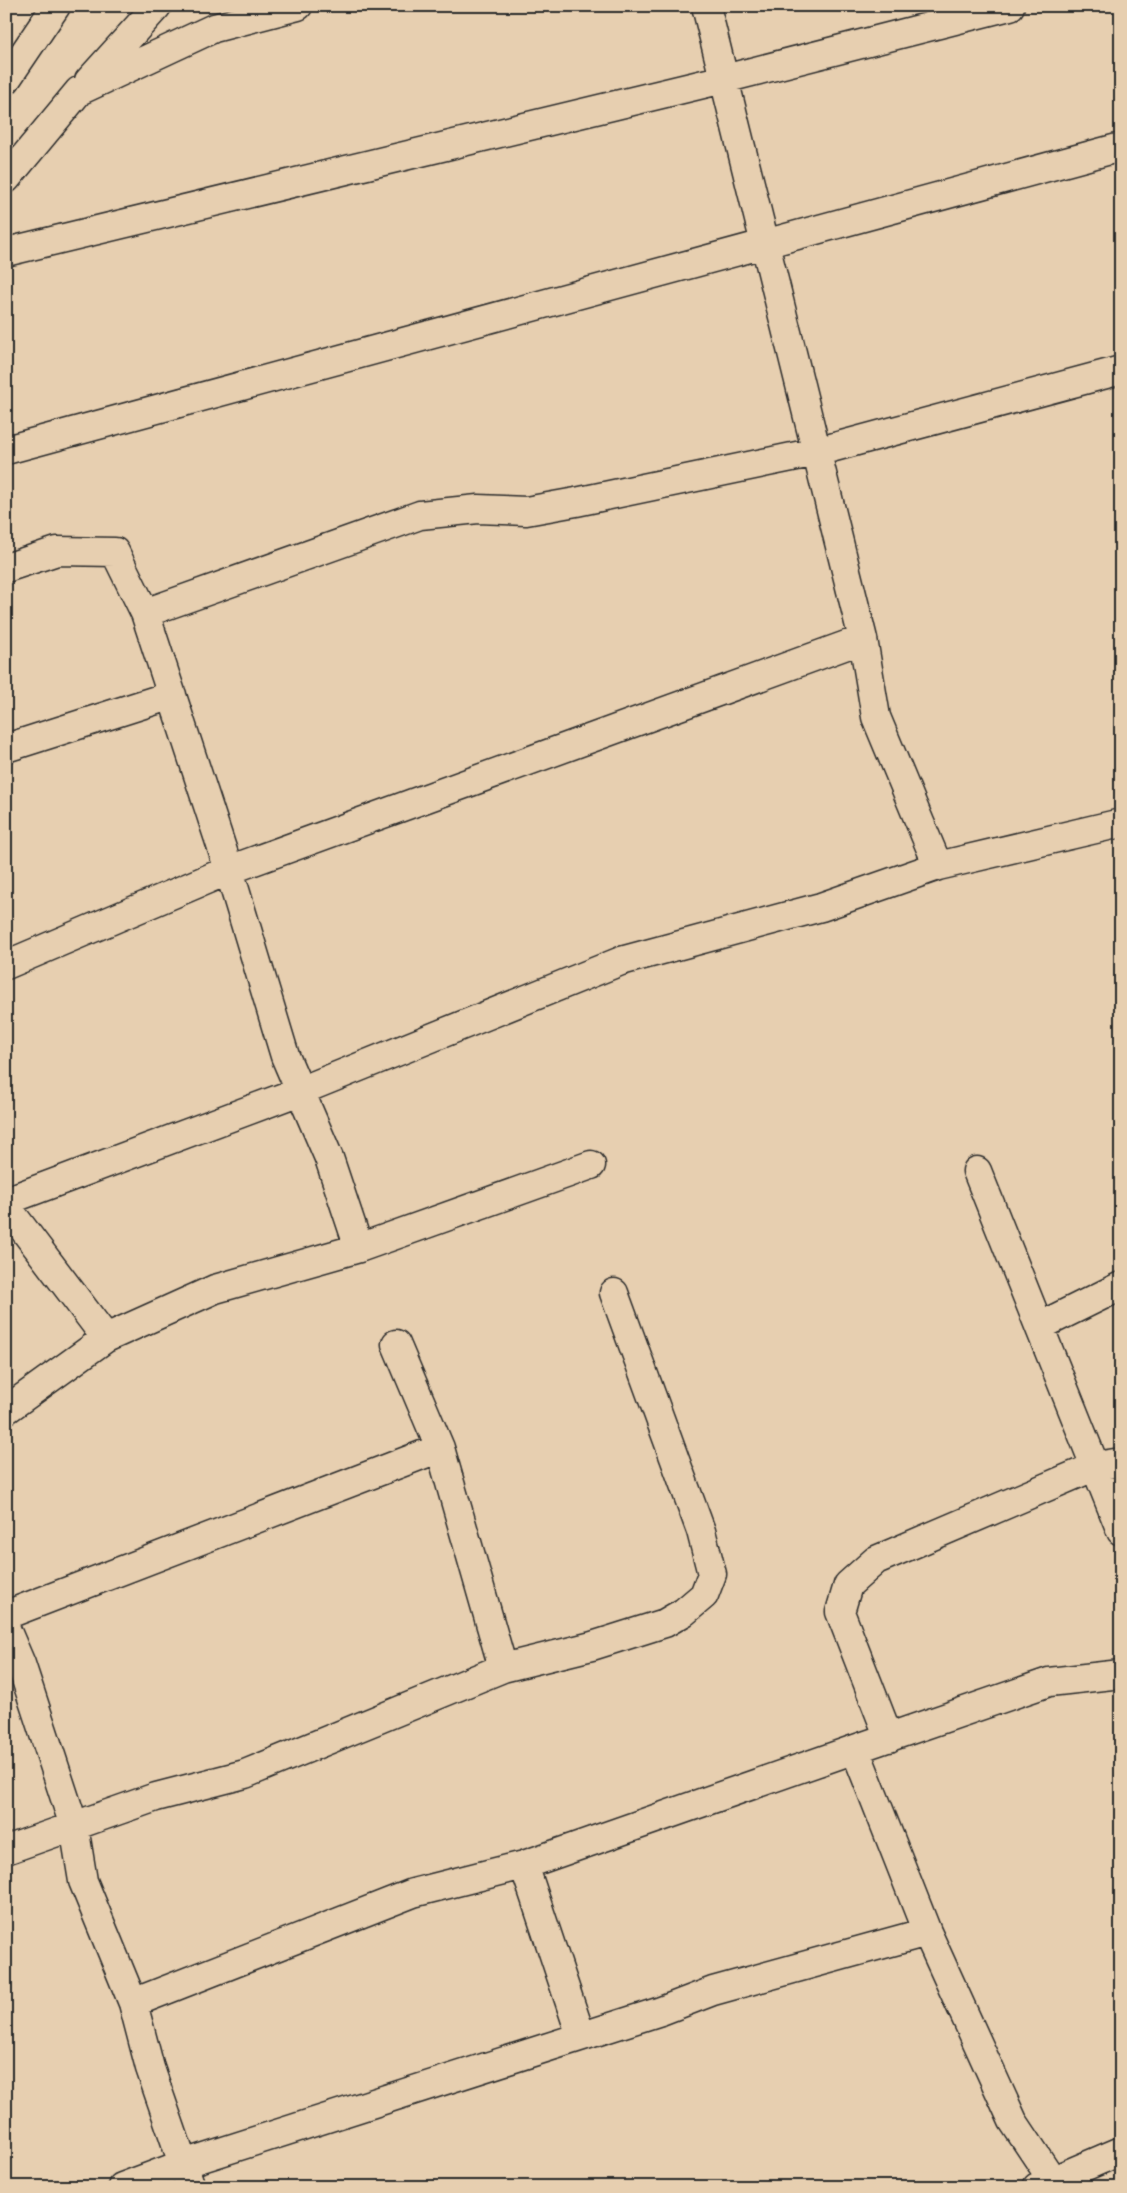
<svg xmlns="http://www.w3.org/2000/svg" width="1127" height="2193" viewBox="0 0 1127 2193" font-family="'Balsamiq Sans',sans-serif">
<rect width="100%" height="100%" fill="#e7cfb0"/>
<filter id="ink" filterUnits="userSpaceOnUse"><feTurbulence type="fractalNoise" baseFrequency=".02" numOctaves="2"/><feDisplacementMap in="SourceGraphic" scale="10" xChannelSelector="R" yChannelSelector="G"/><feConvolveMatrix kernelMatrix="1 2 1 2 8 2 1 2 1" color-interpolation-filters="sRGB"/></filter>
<g filter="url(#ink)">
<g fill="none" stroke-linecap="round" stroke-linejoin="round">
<g stroke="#2b2b2b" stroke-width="31">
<path id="street" d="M706 6 863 639 876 717 938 866
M6 80 56 6
M89 81 157 6
M6 179 79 91 214 28 298 6
M6 252 724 79 1010 6
M6 450 1121 147
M145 613 420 515 478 509 526 511 576 502 816 452 1121 370
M6 748 172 695
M6 965 229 870 863 639
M977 1171 1121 1531
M6 1201 300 1091 621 961 821 907 938 866 1121 823
M6 1206 106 1338
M359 1248 591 1165
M1040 1326 1121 1286
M396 1344 440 1448 503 1668
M6 1410 106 1338 215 1289 359 1248 329 1158 285 1056 229 870 145 613 115 552 57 551 6 568
M6 1615 440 1448
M6 1629 21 1664 74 1826 83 1881 133 2003 150 2068 191 2187
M889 1738 840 1612 848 1585 876 1560 1096 1466 1121 1462
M6 1850 156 1797 245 1774 503 1668 592 1646 665 1623 684 1612 704 1595 712 1574 701 1531 614 1293
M524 1865 581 2036
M133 2003 413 1893 524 1865 855 1749
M1053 2181 1013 2121 927 1932 855 1749 1049 1682 1121 1674
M122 2187 183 2164 661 2011 713 1991 927 1932
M1037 2187 1121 2151"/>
</g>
<use href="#street" stroke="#e7cfb0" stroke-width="28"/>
</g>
</g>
<rect width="1127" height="2193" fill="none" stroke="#e7cfb0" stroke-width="25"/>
<rect x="12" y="12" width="1102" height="2168" fill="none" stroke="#2b2b2b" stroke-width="2" filter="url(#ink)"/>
</svg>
